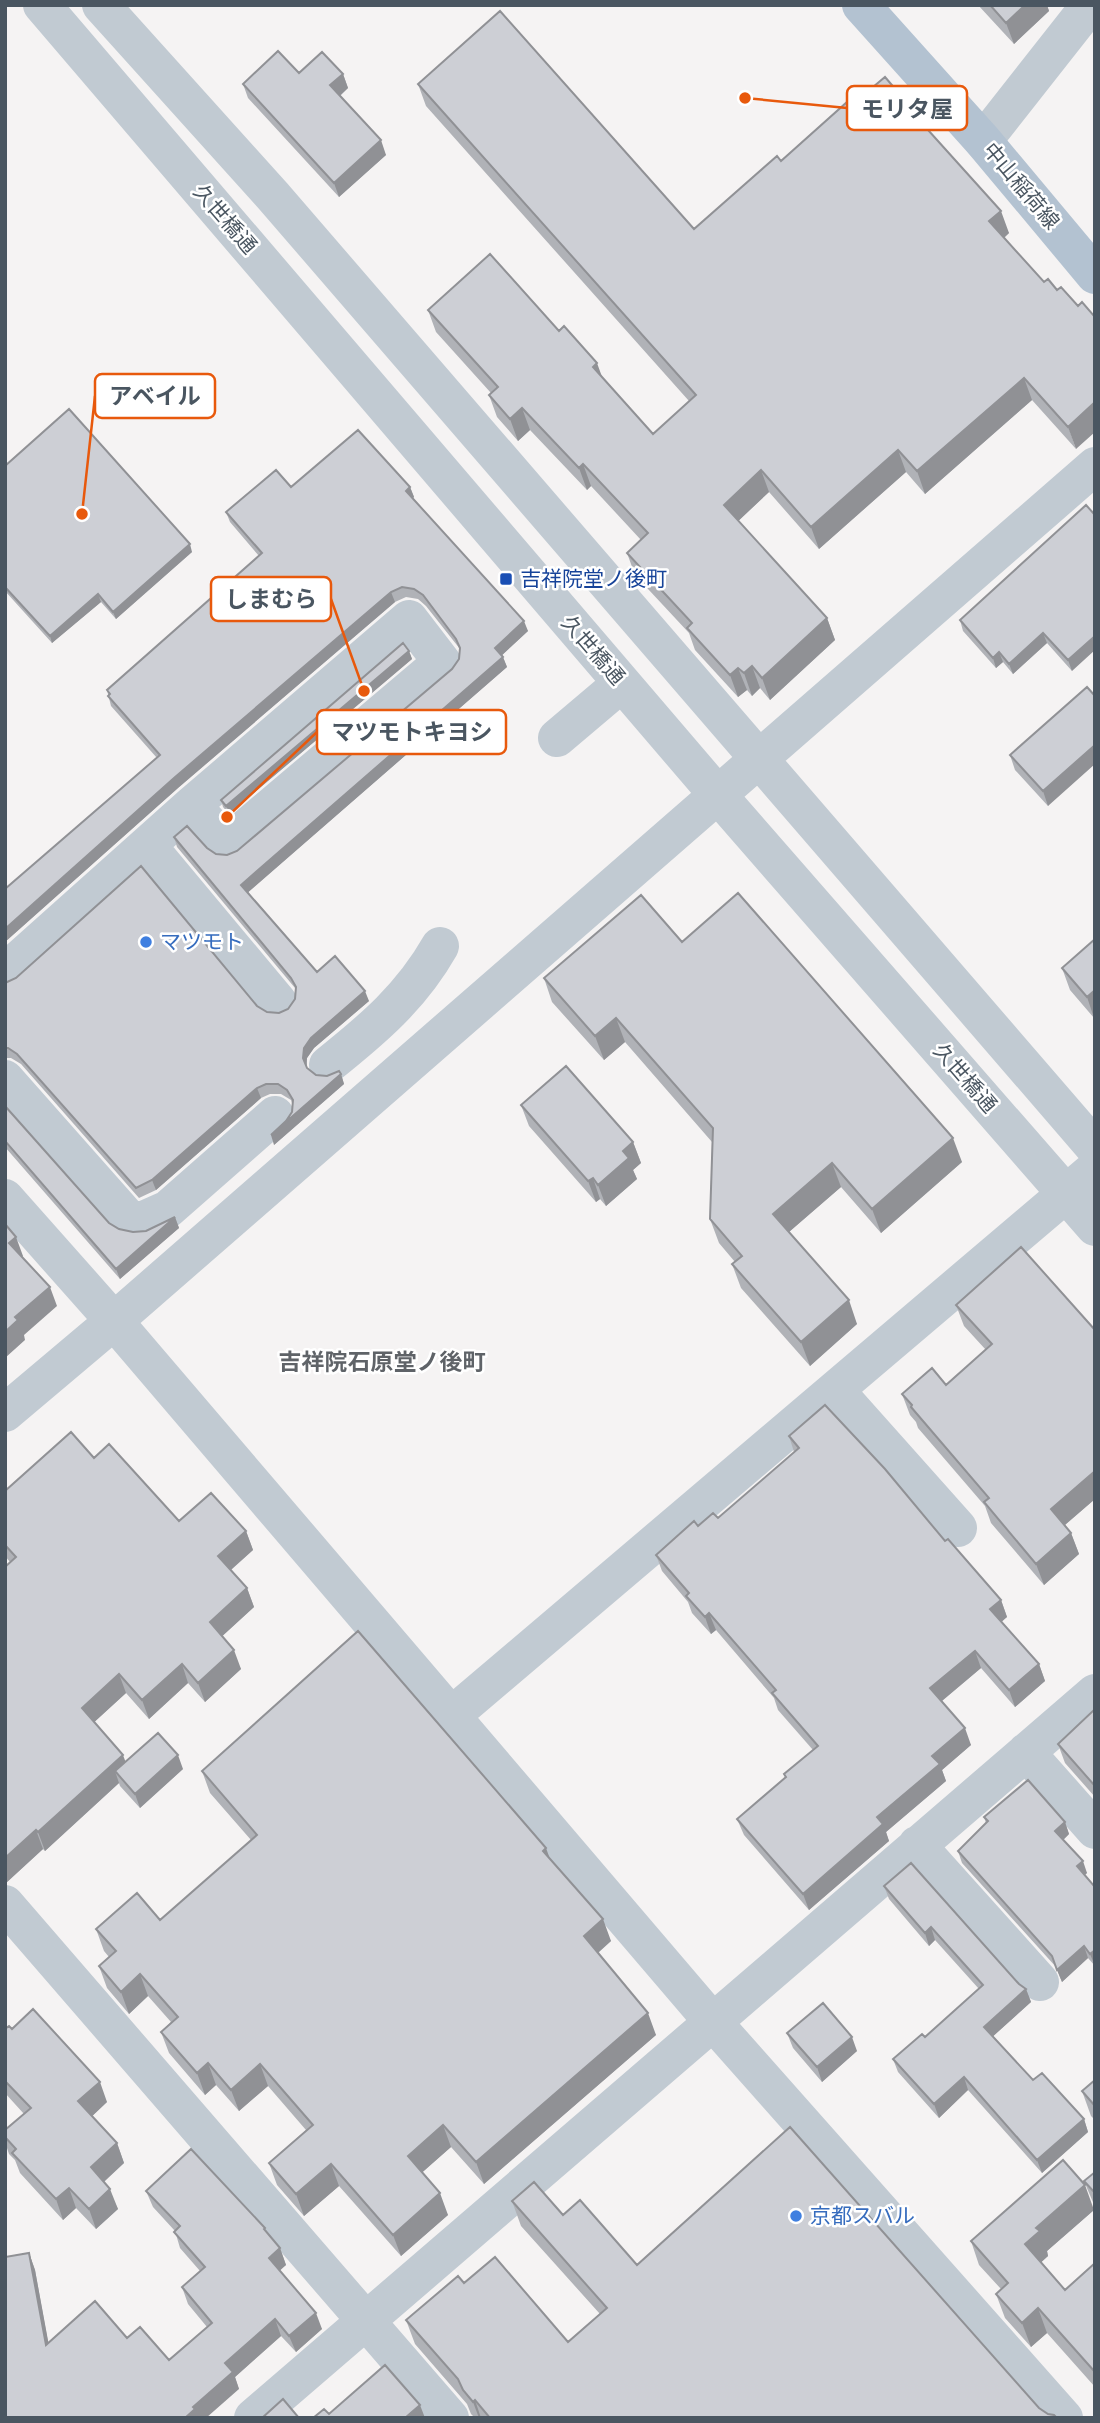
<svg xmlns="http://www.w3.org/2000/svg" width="1100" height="2423" viewBox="0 0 1100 2423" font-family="Ubuntu,'Noto Sans JP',sans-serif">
<rect width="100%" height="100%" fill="#f5f3f3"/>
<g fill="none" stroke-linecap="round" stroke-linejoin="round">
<path stroke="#c1cad2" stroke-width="38" d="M42 5 717 794 1095 1227
M101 5 273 196 1095 1148
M983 141 1090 5
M557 738 622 683
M147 845 278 1002
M5 972 192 805 409 619 442 662 227 844 192 805
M328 1065C373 1029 411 997 440 946
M5 1079 128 1218 141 1221 168 1209 275 1115
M5 1198 114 1321 712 2021 1064 2418
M835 1390 958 1528
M5 1413 114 1321 1095 466
M451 1716 1095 1169
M1026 1752 1095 1830
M917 1845 1040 1982
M5 1904 450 2418
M253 2418 1095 1693"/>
<path stroke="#b3c2d1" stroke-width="38" d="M861 5 983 141 1095 275"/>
</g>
<path fill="#b0b2b7" d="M978 5H1047L1049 11 1014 44Z
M299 73 343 74 348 88 340 96 386 155 339 197 248 98 243 84Z
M418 84 694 229 860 98 906 105 1009 233 1004 238 1076 449 1032 400 925 494 906 472 819 549 769 492 738 521 827 618 835 640 770 700 760 688 752 696 747 690 738 697 695 650 689 633 635 575 627 553 641 540 591 486 587 490 530 430 518 441 497 417 489 395 491 393 436 332 428 310 559 331 602 377 653 434 689 401 426 106Z
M5 466 192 552 116 619 101 602 52 643 5 591Z
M291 487H410L414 497 413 498 528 631 502 655 507 667 248 892 317 972 369 1001 314 1048 307 1058V1068L316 1075 327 1076 341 1074 344 1084 274 1145 286 1121 292 1112V1103L291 1100 281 1094H270L261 1098 156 1190 139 1198 21 1064 11 1058H5V983L257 1006 267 1012 279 1013 288 1009 295 999V988L177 847 174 837 207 848 216 854 227 855 237 851 452 669 459 659 460 649 426 606 418 599 406 597 395 602 178 788 5 942V889L157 758 111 706 107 690 259 556 230 522 226 512Z
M1086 505 1072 671 1047 643 1013 674 1003 662 996 668 963 631 960 620Z
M409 651 412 659 229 814 223 807 221 800Z
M1087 687 1048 806 1015 770 1010 755Z
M1095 939 1094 1018 1070 990 1062 968Z
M682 942 962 1162 881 1233 841 1187 789 1232 857 1324 810 1366 741 1288 732 1264 735 1262 719 1243 710 1219 712 1142 625 1042 604 1060 552 1002 544 978Z
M521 1105 633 1142 641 1163 633 1170 637 1179 606 1206 600 1199 596 1202 529 1126Z
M5 1106 109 1223 119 1229 133 1232 146 1231 175 1217 179 1228 120 1279 5 1147Z
M956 1305 1095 1330V1499L1065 1525 1071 1533 1079 1554 1044 1585 991 1523 985 1506 918 1428 916 1422 910 1415 902 1394 946 1385 986 1350 964 1326Z
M789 1436 945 1541 1001 1600 1007 1617 1001 1621 1039 1664 1045 1681 1015 1707 981 1668 942 1701 971 1745 942 1770 946 1781 886 1832 889 1841 809 1910 744 1835 737 1819 785 1778 784 1774 813 1750 778 1710 774 1698 716 1630 711 1634 692 1613 688 1602 662 1571 656 1555 698 1526 718 1518 794 1452Z
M94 1458 179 1521 246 1531 253 1550 231 1570 247 1588 254 1607 222 1636 241 1669 205 1702 188 1683 149 1719 126 1693 94 1722 126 1762 183 1769 140 1808 120 1786 119 1783 45 1851 43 1849 6 1883 5 1567 10 1562 5 1556V1491Z
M1095 1709V1797L1065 1763 1058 1744Z
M202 1771 550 1859 611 1941 598 1953 656 2035 484 2184 451 2147 422 2172 448 2215 401 2256 339 2186 304 2216 277 2185 269 2163 306 2130 268 2086 239 2111 216 2085 205 2095 169 2053 161 2032 171 2022 148 1996 129 2014 107 1988 99 1966 109 1957 104 1951 96 1929 160 1920 251 1840 210 1793Z
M984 1817 1065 1822 1069 1834 1063 1840 1087 1873 1085 1875 1095 1966 1088 1958 1062 1982 1056 1967 962 1863 958 1851 986 1823Z
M884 1886 1026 1989 1031 2002 993 2036 1033 2080 1084 2119 1088 2132 1042 2173 968 2090 939 2118 898 2072 893 2059 925 2037 979 1989 935 1940 929 1946 889 1899Z
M5 2029H12L107 2102 92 2116 117 2143 124 2163 104 2182 118 2209 96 2229 76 2208 63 2220 20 2173 15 2160 9 2154 5 2142V2130L24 2114 5 2093Z
M787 2033 857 2051 822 2082 793 2048Z
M1095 2080V2120L1091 2116 1082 2091Z
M1095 2172V2207L1084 2181Z
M146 2191 267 2233 280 2248 286 2265 279 2270 322 2329 296 2352 281 2336 235 2377 239 2389 5 2418 29 2253 35 2270 48 2342 127 2338 169 2360 207 2327 188 2304 182 2287 200 2271 180 2248 175 2231 153 2207Z
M512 2201 563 2215 637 2265 1039 2408 1048 2414 1057 2418H475L471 2414 467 2404 415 2344 406 2320 464 2283 568 2342 600 2314 521 2226Z
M1094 2210 1047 2251 1048 2256 1041 2262 1065 2290 1095 2263V2387L1047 2333 1031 2347 1005 2318 996 2294 1001 2289 979 2265 971 2241Z"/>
<path fill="#909195" d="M1025 5H1047L1049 11 1014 44 1006 23Z
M343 74 348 88 335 100 330 85Z
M381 140 386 155 339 197 334 183Z
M1001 211 1009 233 997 244 989 221Z
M597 363 605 385 593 367Z
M1024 378 1032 400 925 494 917 471Z
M1095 402V432L1076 449 1068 427Z
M522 408 530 430 518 441 510 419Z
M898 450 906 472 819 549 811 527Z
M583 464 591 486 587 490 579 468Z
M761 470 769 492 732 527 724 505Z
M410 487 414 497 410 501 406 491Z
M190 544 192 552 116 619 113 612Z
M391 592 395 602 178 788 5 942V929L174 778Z
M98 594 101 602 52 643 50 636Z
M827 618 835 640 770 700 762 678Z
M524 621 528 631 499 658 495 648Z
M1043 633 1047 643 1013 674 1009 664Z
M1095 636V650L1072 671 1068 660Z
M409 651 412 659 229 814 226 806Z
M999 652 1003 662 996 668 993 658Z
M503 657 507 667 245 895 241 885Z
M752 666 760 688 752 696 744 673Z
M738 668 747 690 738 697 730 675Z
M1095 745V764L1048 806 1043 791Z
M1095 990 1094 1018 1087 997Z
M365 991 369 1001 314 1048 307 1058 306 1068 303 1058 304 1048 311 1038Z
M616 1018 625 1042 604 1060 595 1036Z
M341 1074 344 1084 274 1145 271 1135Z
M257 1088 261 1098 156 1190 152 1180Z
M953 1138 962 1162 881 1233 872 1209Z
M633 1142 641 1163 633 1170 637 1179 606 1206 598 1185 623 1151Z
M832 1163 841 1187 782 1238 773 1214Z
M593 1178 600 1199 596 1202 588 1181Z
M175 1217 179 1228 120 1279 116 1269Z
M16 1237 23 1256 17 1262 9 1243Z
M50 1287 57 1306 24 1335 25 1340 5 1358V1332L15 1317Z
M849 1300 857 1324 810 1366 801 1342Z
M1095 1471V1499L1059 1530 1051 1509Z
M246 1531 253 1550 225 1575 218 1556Z
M1071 1533 1079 1554 1044 1585 1036 1564Z
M247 1588 254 1607 217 1641 210 1622Z
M1001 1600 1007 1617 997 1626 990 1609Z
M709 1613 716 1630 711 1634 705 1617Z
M234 1650 241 1669 205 1702 198 1683Z
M975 1651 981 1668 937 1705 930 1688Z
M182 1664 188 1683 149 1719 142 1700Z
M1039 1664 1045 1681 1015 1707 1009 1690Z
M119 1674 126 1693 89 1727 82 1708Z
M965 1728 971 1745 942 1770 946 1781 886 1832 889 1841 809 1910 803 1894 877 1817 932 1756Z
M123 1755 130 1774 115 1771 119 1783 45 1851 38 1832Z
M178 1755 183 1769 140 1808 135 1794Z
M1065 1822 1069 1834 1060 1843 1055 1831Z
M36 1830 43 1849 6 1883 5 1858Z
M546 1848 554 1870 543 1851Z
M1083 1861 1087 1873 1081 1878 1077 1866Z
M603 1919 611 1941 592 1958 584 1936Z
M931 1927 935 1940 929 1946 925 1933Z
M1084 1946 1088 1958 1062 1982 1057 1970Z
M1095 1950V1966L1090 1954Z
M140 1974 148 1996 129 2014 121 1992Z
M1026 1989 1031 2002 989 2040 984 2027Z
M648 2013 656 2035 484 2184 476 2162Z
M852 2037 857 2051 822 2082 817 2067Z
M208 2063 216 2085 205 2095 197 2073Z
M260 2064 268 2086 239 2111 231 2090Z
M964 2077 968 2090 939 2118 934 2104Z
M100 2082 107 2102 86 2122 78 2101Z
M1084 2119 1088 2132 1042 2173 1037 2160Z
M443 2125 451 2147 416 2178 408 2156Z
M117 2143 124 2163 98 2187 91 2167Z
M331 2164 339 2186 304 2216 296 2194Z
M1085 2185 1094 2210 1047 2251 1048 2256 1034 2269 1025 2244 1036 2228Z
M69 2188 76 2208 63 2220 56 2199Z
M110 2189 118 2209 96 2229 89 2209Z
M440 2193 448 2215 401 2256 393 2235Z
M280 2248 286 2265 275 2275 269 2258Z
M29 2253 35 2270 52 2362 46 2345Z
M1038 2308 1047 2333 1031 2347 1022 2323Z
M316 2313 322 2329 296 2352 289 2336Z
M275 2319 281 2336 235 2377 239 2389 206 2418H185L225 2363Z
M475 2400 481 2418H479L473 2402Z
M420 2405 425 2418H405Z"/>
<path fill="#cdcfd5" stroke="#909195" stroke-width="2" d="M990 5H1025L1006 23Z
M500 11 694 229 777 156 781 161 856 94 860 98 885 77 903 98 901 100 1001 211 989 221 1044 282 1048 279 1057 290 1061 287 1078 306 1082 302 1095 317V402L1068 427 1024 378 917 471 898 450 811 527 761 470 724 505 827 618 762 678 752 666 744 673 738 668 730 675 687 628 692 623 627 553 648 533 583 464 579 468 522 408 510 419 489 395 498 387 428 310 490 254 559 331 564 326 597 363 593 367 653 434 696 395 418 84Z
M278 51 299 73 322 52 343 74 330 85 381 140 334 183 243 84Z
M69 409 190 544 113 612 98 594 50 636 5 587V466Z
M358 430 410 487 406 491 524 621 495 648 503 657 241 885 317 972 335 956 365 991 311 1038 304 1048 303 1058 307 1068 316 1075 327 1076 339 1071 341 1074 271 1135 286 1121 292 1112 293 1100 287 1090 278 1084H266L257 1088 152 1180 136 1188 17 1054 8 1048H5V983L16 978 141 866 257 1006 267 1012 279 1013 288 1009 295 999 296 987 291 978 174 837 187 826 207 848 216 854 227 855 237 851 452 669 459 659 460 648 456 639 423 595 414 589 402 587 391 592 174 778 5 929V889L160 755 108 696 110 694 107 690 262 553 226 512 276 470 291 487Z
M1086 505 1095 515V636L1068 660 1043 633 1009 664 999 652 993 658 960 620Z
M403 643 409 651 226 806 221 800Z
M1087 687 1095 696V745L1043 791 1010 755Z
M738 893 953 1138 872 1209 832 1163 773 1214 849 1300 801 1342 732 1264 742 1256 710 1219 713 1128 616 1018 595 1036 544 978 641 895 682 942Z
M1095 939V990L1087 997 1062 968Z
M566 1066 633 1142 623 1151 629 1158 598 1185 593 1178 588 1181 521 1105Z
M5 1106 109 1223 119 1229 133 1232 146 1231 175 1217 116 1269 5 1141Z
M5 1224 16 1237 9 1243 50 1287 15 1317 18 1320 5 1332Z
M1021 1247 1095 1330V1471L1051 1509 1071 1533 1036 1564 984 1502 989 1498 911 1407 912 1405 902 1394 932 1368 946 1385 992 1344 956 1305Z
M825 1405 885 1469 945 1541 948 1539 1001 1600 990 1609 1039 1664 1009 1690 975 1651 930 1688 965 1728 932 1756 940 1764 877 1817 883 1824 803 1894 737 1819 786 1777 784 1774 818 1746 772 1693 776 1690 709 1613 705 1617 686 1596 689 1593 656 1555 694 1521 698 1526 713 1513 718 1518 799 1448 789 1436Z
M71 1432 94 1458 109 1444 179 1521 211 1493 246 1531 218 1556 247 1588 210 1622 234 1650 198 1683 182 1664 142 1700 119 1674 82 1708 123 1755 38 1832 36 1830 5 1858V1567L16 1557 5 1545V1491Z
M358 1631 546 1848 543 1851 603 1919 584 1936 648 2013 476 2162 443 2125 408 2156 440 2193 393 2235 331 2164 296 2194 269 2163 313 2125 260 2064 231 2090 208 2063 197 2073 161 2032 178 2017 140 1974 121 1992 99 1966 116 1951 96 1929 137 1893 160 1920 257 1835 202 1771Z
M1095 1709V1786L1058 1744Z
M158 1733 178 1755 135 1794 115 1771Z
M1028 1780 1065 1822 1055 1831 1083 1861 1077 1866 1095 1887V1950L1090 1954 1084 1946 1057 1970 1052 1956 958 1851 988 1821 984 1817Z
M911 1863 1019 1984 1026 1989 984 2027 1033 2080 1042 2073 1084 2119 1037 2160 964 2077 934 2104 893 2059 922 2034 925 2037 983 1985 931 1927 925 1933 884 1886Z
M823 2003 852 2037 817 2067 787 2033Z
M33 2009 100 2082 78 2101 117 2143 91 2167 110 2189 89 2209 69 2188 56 2199 12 2153 16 2149 5 2137V2130L31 2108 5 2081V2029L9 2026 12 2029Z
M1095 2080V2106L1082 2091Z
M790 2127 1039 2408 1048 2414 1054 2415 1057 2418H490L475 2400 473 2402 463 2390 458 2379 406 2320 458 2276 464 2283 495 2257 568 2342 607 2308 512 2201 534 2182 563 2215 580 2200 637 2265Z
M191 2149 265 2228 264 2229 280 2248 269 2258 316 2313 289 2336 275 2319 225 2363 233 2372 193 2407 195 2409 185 2418H5V2257L29 2253 46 2345 95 2301 127 2338 140 2327 169 2360 212 2323 182 2287 205 2267 174 2232 180 2226 146 2191Z
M1063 2160 1085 2185 1036 2228 1040 2231 1025 2244 1065 2290 1095 2263V2372L1038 2308 1022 2323 996 2294 1008 2283 971 2241Z
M1095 2172V2193L1084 2181Z
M385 2365 420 2405 405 2418H313L324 2409 329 2414Z
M283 2399 299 2418H262Z"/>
<rect fill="#1a4fb4" stroke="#fff" stroke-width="2.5" x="499" y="572" width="14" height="14" rx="3.5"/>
<g fill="#3f7fe0" stroke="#fff" stroke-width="2.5">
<circle cx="146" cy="942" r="7"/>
<circle cx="796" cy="2216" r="7"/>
</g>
<g text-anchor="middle" stroke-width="5" stroke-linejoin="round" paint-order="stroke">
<g font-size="21" fill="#4a5661" stroke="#fff">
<text transform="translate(1021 186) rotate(50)" y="7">中山稲荷線</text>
<text transform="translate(225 219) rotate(49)" y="7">久世橋通</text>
<text transform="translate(593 650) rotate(49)" y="7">久世橋通</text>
<text transform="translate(965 1078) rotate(49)" y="7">久世橋通</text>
</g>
<g font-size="21" fill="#164399" stroke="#fff" text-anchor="start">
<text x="520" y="586">吉祥院堂ノ後町</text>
</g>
<g font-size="21" fill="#366cbe" stroke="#fff" text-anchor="start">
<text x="160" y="949">マツモト</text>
<text x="810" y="2223">京都スバル</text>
</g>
<g font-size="23" font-weight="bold" fill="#5f6368" stroke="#fff">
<text x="382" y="1370">吉祥院石原堂ノ後町</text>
</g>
</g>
<path fill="none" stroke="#e8590c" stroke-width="2.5" d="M745 98L847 108M82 514L95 396M364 691L331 599M227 817L317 732"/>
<g fill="#e8590c" stroke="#fff" stroke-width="2.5">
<circle cx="745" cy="98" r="7"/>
<circle cx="82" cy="514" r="7"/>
<circle cx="364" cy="691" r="7"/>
<circle cx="227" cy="817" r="7"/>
</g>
<g fill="#fff" stroke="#e8590c" stroke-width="2.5">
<rect x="847" y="86" width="120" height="44" rx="7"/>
<rect x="95" y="374" width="120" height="44" rx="7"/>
<rect x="211" y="577" width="120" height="44" rx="7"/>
<rect x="317" y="710" width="189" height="44" rx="7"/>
</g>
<g font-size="23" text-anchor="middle" font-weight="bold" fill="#4a5661">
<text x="907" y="117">モリタ屋</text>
<text x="155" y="404">アベイル</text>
<text x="271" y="607">しまむら</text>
<text x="412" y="740">マツモトキヨシ</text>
</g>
<rect width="1100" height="2423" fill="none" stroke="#4a5661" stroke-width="14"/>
</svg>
